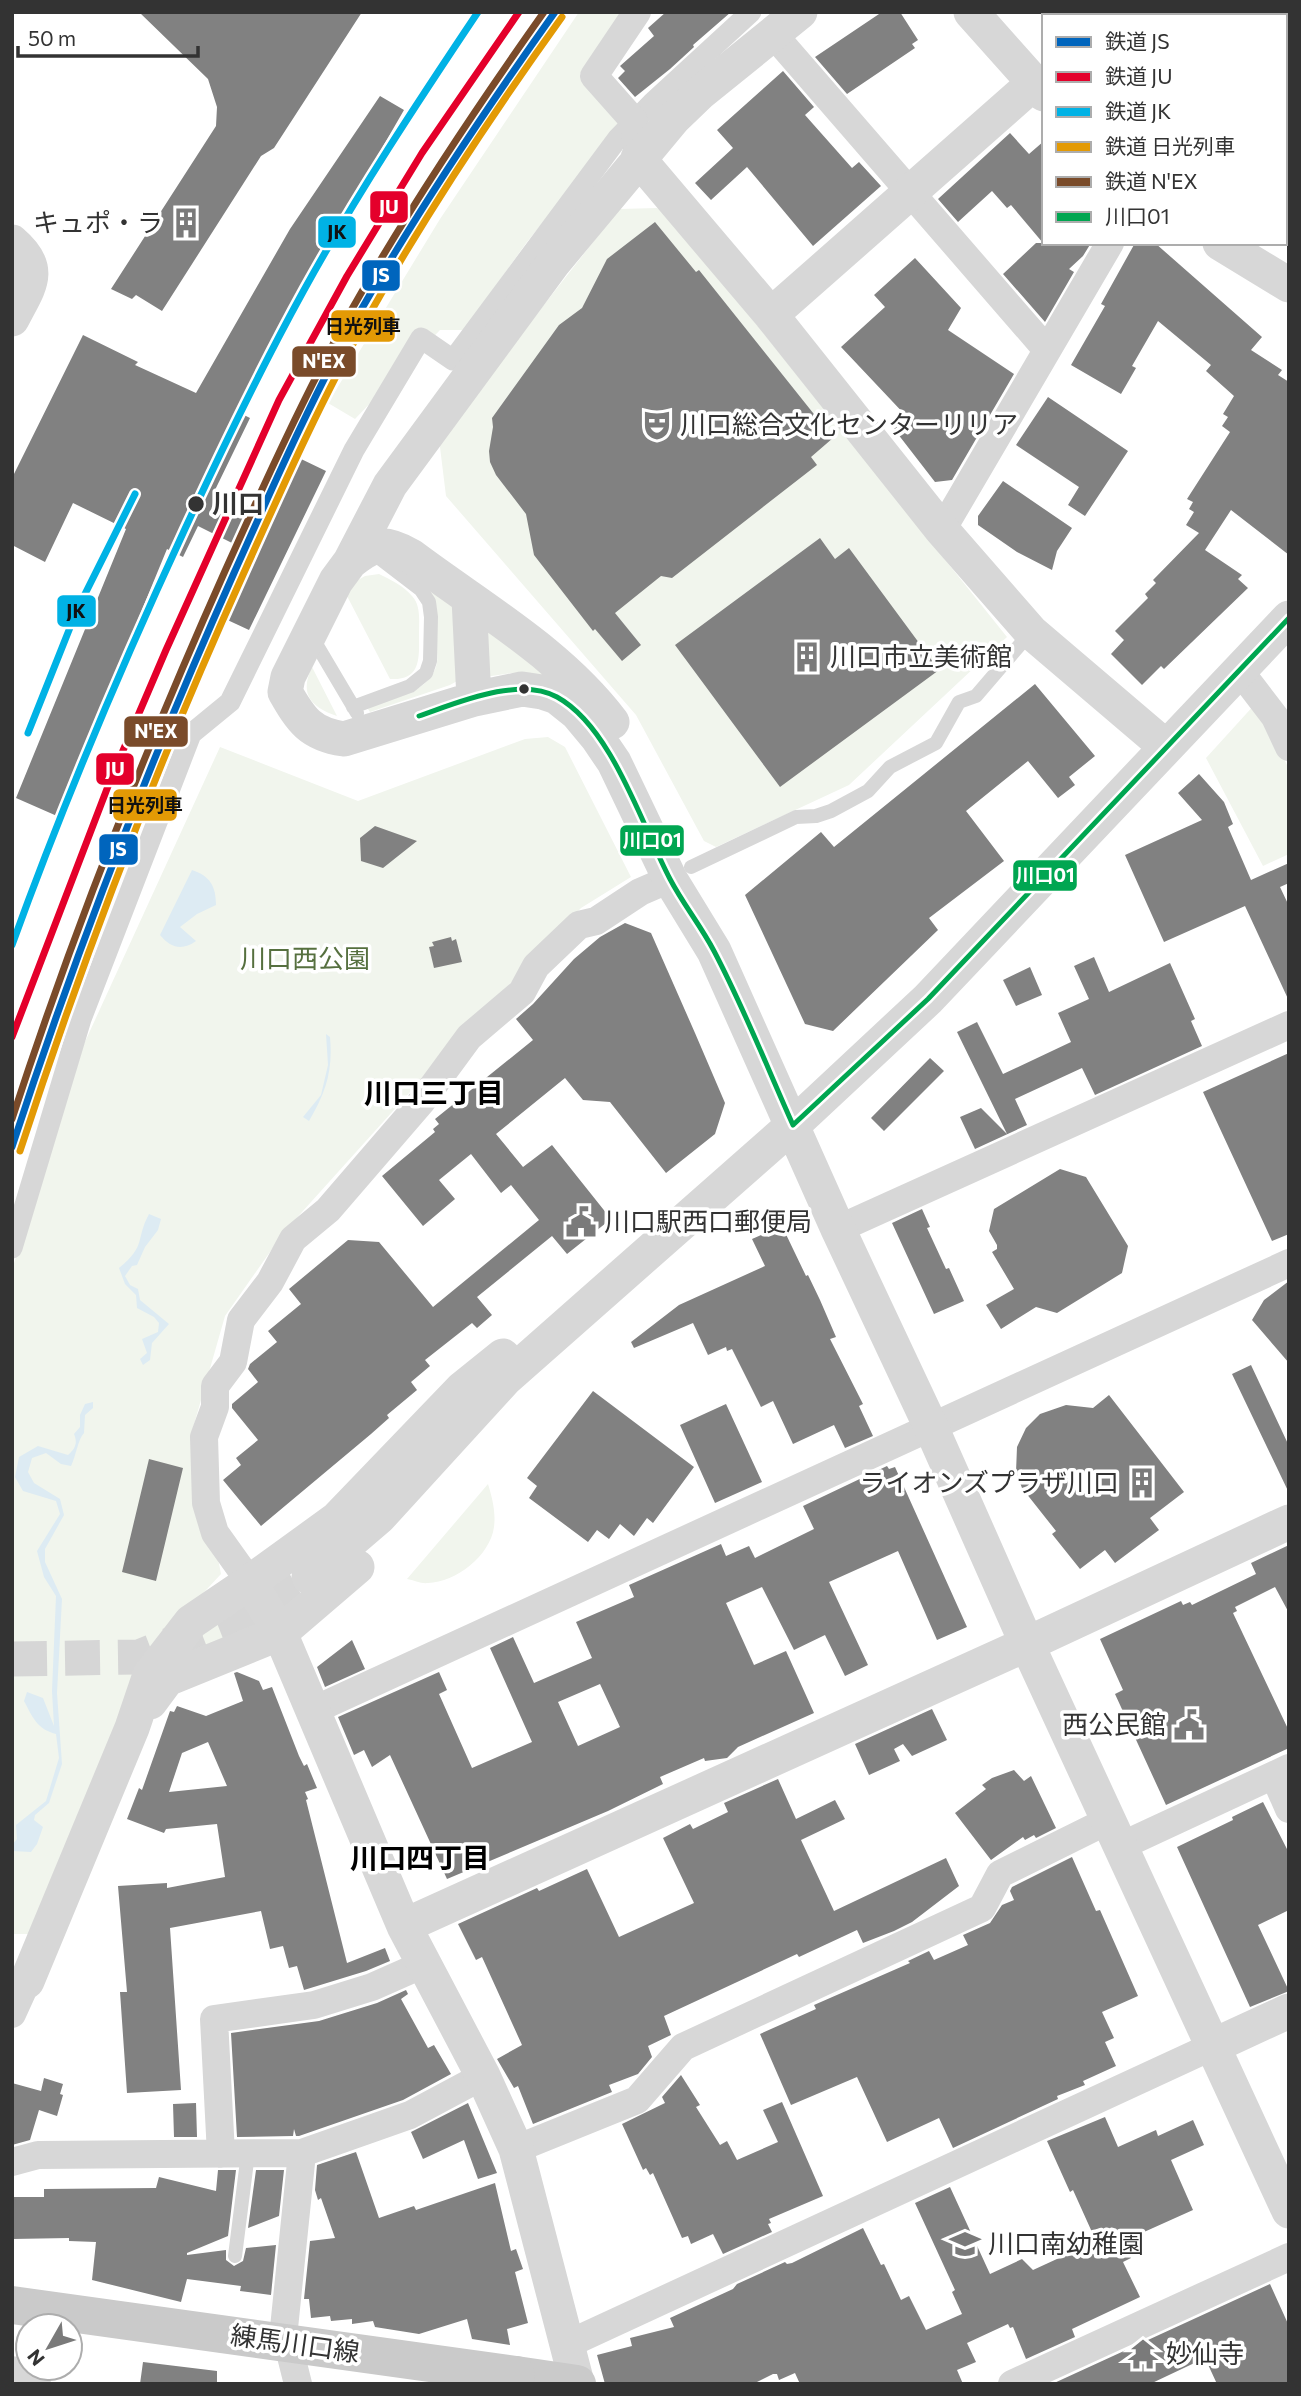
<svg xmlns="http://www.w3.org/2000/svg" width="1301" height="2396" viewBox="0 0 1301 2396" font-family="Commissioner,'Noto Sans JP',sans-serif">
<rect width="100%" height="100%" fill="#fff"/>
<path fill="#f1f5ed" d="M579 12H622L580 74 622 124 527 242 464 330H440L355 419 328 403 440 219Z
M657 208 668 214 1007 637 849 785 716 847 704 841 636 715 446 496 439 439 619 209Z
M379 574C391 580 404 586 412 596 421 605 419 621 419 633 419 657 422 681 390 679L347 596 351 584 365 576Z
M425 584 455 602 459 680 450 685 370 712 368 709 371 705C394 698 431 692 437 663 438 653 436 641 436 631 436 612 436 600 425 584Z
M477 616 569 683 511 673 485 677Z
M312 667 337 716C311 707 299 694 312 667Z
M1256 703 1289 769V854L1263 866 1206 758Z
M548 737 565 747 631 877 581 908 438 1061 284 1232 225 1316 193 1428 221 1574 156 1644 29 1934H12V1270L73 1068 220 747 358 801 525 739Z
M488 1484C492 1497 496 1512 494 1527 490 1556 456 1582 428 1583 421 1584 414 1580 407 1579Z
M218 1615 232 1642 174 1666Z"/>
<path fill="#ddebf3" d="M192 870C210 876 216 886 216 905L197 914 180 927 196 941C182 951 171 948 160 935Z
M326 1034 330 1037C333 1071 326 1092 309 1121L303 1117 321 1095 328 1065Z
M149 1214 161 1219 158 1230 145 1247 137 1265 132 1266 125 1276 130 1285 138 1289 140 1300 169 1324 152 1343 150 1360 143 1365 140 1359 147 1353 142 1339 158 1332 159 1323 154 1317 137 1308 136 1295 125 1284 119 1268C147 1245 135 1240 149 1214Z
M93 1402V1408L85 1415 84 1433C78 1439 76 1456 71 1466L61 1464 46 1453 32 1458 28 1472 34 1483 60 1499 64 1515 45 1549V1562L62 1599 57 1693 62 1764 49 1803 35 1815 34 1820 43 1827 37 1844 31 1852 12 1851V1845L17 1839 16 1825 46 1801 59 1758 56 1734C37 1729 33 1718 24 1701L27 1692 43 1698 54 1726 52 1691 56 1596 44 1577 37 1551 60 1514 56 1501 23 1491 15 1477 19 1457 38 1446 68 1455C75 1449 78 1443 74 1434L80 1427V1415L85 1404Z"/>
<path fill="#818181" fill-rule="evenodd" d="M139 12H362L274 148 261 156 162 311 136 295 132 299 111 289 216 126 217 107 208 79Z
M666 12H731L693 45 694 47 670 69 635 97 618 78 625 71 620 66 654 36 648 28Z
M882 12H900L918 40 912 44 915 48 847 94 815 57Z
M783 71 814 107 805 115 852 168 859 162 881 186 813 246 747 167 711 200 695 183 733 148 717 130Z
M380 96 404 110 322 252 236 411 250 418 215 490 270 517 299 458 326 471 249 630 221 617 254 554 198 526 183 557 167 549 57 816 16 798 126 529 73 503 45 562 12 545V478L83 335 138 362 135 365 196 393 290 229Z
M1010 133 1029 154 1044 141V243H1091L1083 256 1069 269 1074 272 1045 322 1003 274 1036 243H1043L1011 205 1007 208 992 191 958 222 938 199Z
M655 222 696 272 699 270 833 438 811 457 817 465 672 578 661 576 615 613 641 645 622 661 595 629 593 631 534 555 526 514 496 475 490 462 489 451 493 427 492 418 559 325 582 308 607 259Z
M1135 243H1155L1262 337 1251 350 1282 370 1278 375 1289 382V555L1231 510 1205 550 1242 575 1238 579 1248 588 1164 669 1161 666 1142 685 1111 654 1124 640 1115 631 1148 598 1145 594 1156 583 1153 580 1199 533 1186 525 1194 512 1189 509 1193 502 1187 499 1230 432 1222 426 1228 417 1223 414 1234 396 1206 371 1211 365 1158 321 1132 366 1136 368 1121 394 1071 365 1105 306 1101 304Z
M915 258 961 308 948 330 1014 374 952 480 935 482 894 429 908 418 841 347 885 307 874 295Z
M1048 397 1128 451 1085 516 1068 505 1079 487 1016 445Z
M1003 481 1072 528 1057 551 1052 570 1017 552 978 525V516Z
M820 538 835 559 849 548 939 670 780 787 675 645Z
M1035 684 1095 756 1069 777 1075 785 1058 798 1028 761 966 811 1004 861 929 918 938 930 833 1031 805 1024 745 895 821 832 834 847Z
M1199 774 1224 802 1233 824 1228 827 1251 880 1289 863V883L1280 887 1289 906V1001L1245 906 1164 942 1125 855 1202 820 1178 793Z
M375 826 417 841 383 868 361 861 360 838Z
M625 923 651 933 695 1033 725 1103 715 1134 666 1173 610 1102 583 1100 565 1078 496 1134 523 1167 552 1145 611 1219 567 1254 552 1236 477 1297 492 1315 477 1328 472 1323 425 1360 430 1366 411 1382 417 1390 387 1415 389 1418 371 1434 261 1526 223 1480 241 1465 236 1458 258 1440 232 1408V1404L258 1382 248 1369 250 1364 277 1342 268 1331 301 1304 289 1289 348 1240 379 1242 433 1307 539 1220 511 1185 501 1193 471 1154 439 1180 455 1199 423 1226 382 1176 435 1132 433 1129 439 1124 435 1119 533 1040 516 1019 533 1004 574 959 600 937Z
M451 937 452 941 456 939 462 962 434 968 429 947 434 946 432 942Z
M1094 957 1109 992 1170 963 1195 1019 1191 1021 1202 1046 1095 1095 1082 1068 1015 1099 1027 1125 975 1149 960 1117 981 1108 1007 1134 957 1032 977 1022 1003 1074 1071 1042 1058 1013 1089 999 1074 966Z
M1030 967 1042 995 1016 1006 1003 980Z
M1289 1053V1234L1272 1241 1203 1092Z
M930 1058 944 1071 884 1131 871 1118Z
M1060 1169 1086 1177 1128 1246 1122 1273 1057 1313 1036 1307 1001 1329 986 1305 1014 1289 992 1252 997 1249V1245L989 1231 994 1209Z
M922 1209 930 1227 927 1228 946 1269 949 1268 964 1301 934 1314 892 1223Z
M782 1226 806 1276 808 1275 820 1300 836 1337 830 1339 863 1404 859 1406 873 1436 845 1448 834 1425 793 1444 773 1401 761 1407 732 1349 727 1351 726 1347 708 1355 693 1323 634 1348 631 1342 679 1305 765 1266 752 1239Z
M1289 1281V1363L1252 1320 1264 1300Z
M1251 1365 1289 1446V1493L1232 1374Z
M593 1391 694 1467 653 1523 647 1518 634 1536 620 1524 609 1539 597 1530 588 1542 529 1498 537 1486 527 1478Z
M1109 1395 1184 1492 1150 1518 1159 1530 1115 1563 1105 1550 1080 1569 1052 1534 1056 1531 1022 1488 1016 1472 1017 1447 1026 1428 1040 1414 1066 1405 1093 1408Z
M726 1404 762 1482 715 1503 680 1425Z
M149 1459 183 1468 156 1581 122 1572Z
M887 1466 889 1469 895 1467 967 1627 937 1640 898 1551 829 1582 868 1665 845 1676 825 1635 794 1650 762 1587 726 1603 754 1665 786 1651 814 1713 738 1747 727 1758 705 1761 704 1758 660 1777 663 1784 608 1811 447 1879 390 1755 372 1767 364 1750 354 1755 338 1717 439 1672 447 1690 439 1694 472 1768 532 1742 490 1648 513 1637 534 1683 592 1658 576 1622 634 1597 629 1585 721 1544 726 1556 749 1546 755 1558 814 1529 803 1506ZM600 1684 620 1727 578 1746 558 1702Z
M1289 1545V1613L1275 1587 1235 1607 1237 1611 1233 1613 1289 1731V1748L1166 1805 1115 1694 1123 1690 1100 1639 1181 1601 1183 1605 1190 1602 1192 1605 1256 1574 1251 1563Z
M352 1640 365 1669 325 1687 317 1667Z
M237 1672 259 1681 263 1690 272 1687 299 1756 304 1766 307 1764 317 1788 305 1792 308 1799 306 1800 347 1963 385 1948 390 1961 366 1971 304 1990 297 1966 289 1968 283 1946 270 1949 261 1911 170 1928 181 2090 127 2093 120 1992H127L118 1886 167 1883V1888L225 1877 217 1824 166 1829 164 1833 127 1819 139 1788 142 1790 170 1711 174 1712 177 1706 206 1716 243 1701 234 1673ZM208 1742 227 1786 169 1792 182 1753Z
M932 1709 947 1740 912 1756 903 1744 894 1749 900 1761 869 1775 855 1744Z
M1014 1770 1024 1781 1031 1776 1056 1828 1036 1838 1034 1835 1025 1840 1023 1837 991 1860 955 1813 986 1789 982 1785 992 1778Z
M778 1779 796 1819 835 1800 845 1819 801 1840 834 1911 946 1858 959 1886 912 1922 894 1931 863 1943 857 1930 799 1957 797 1954 664 2016 671 2035 648 2046 652 2057 638 2074 609 2085 612 2092 533 2124 518 2086 514 2088 497 2059 522 2045 482 1957 476 1960 458 1924 537 1888 539 1891 587 1869 619 1937 694 1903 663 1838 690 1824 693 1829 728 1812 724 1803Z
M1263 1802 1289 1853V1910L1258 1925 1289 1991 1250 2007 1177 1847 1233 1820 1232 1817Z
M1072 1857 1096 1911 1100 1910 1138 1996 1102 2012 1114 2038 1105 2042 1116 2066 1083 2081 1085 2085 1057 2096 1058 2099 953 2148 939 2118 887 2142 857 2077 791 2105 760 2034 816 2009 814 2005 910 1963 908 1961 929 1951 934 1960 968 1945 963 1935 990 1923 1002 1905 1014 1900 1010 1891 1012 1887Z
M406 1990 408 1994 401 1999 428 2048 434 2045 451 2074 403 2100 299 2136H296L294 2129 293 2136 237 2137 231 2033 319 2021 377 2003Z
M681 2075 700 2105 696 2107 720 2145 727 2141 737 2160 778 2142 763 2110 782 2102 823 2196 769 2219 771 2223 768 2224 772 2232 723 2254 713 2234 691 2244 688 2236 682 2238 653 2173 650 2175 646 2168 643 2170 622 2124 665 2103 662 2097Z
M44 2078 63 2084 60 2094 63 2095 57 2116 39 2110 30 2140 12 2145V2083L41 2091Z
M196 2103 197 2137H174L173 2104Z
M468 2103 497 2173 478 2179 464 2140 423 2159 411 2132Z
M1105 2117 1118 2147 1156 2130 1158 2136 1193 2120 1204 2145 1171 2160 1193 2210 1124 2241 1131 2258 1123 2262 1140 2297 1072 2329 1075 2337 1026 2359 1013 2327 1010 2328 1008 2324 967 2343 976 2362 957 2370 963 2384H800L795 2373 779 2380 777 2374H773L753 2384H605L597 2355 632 2346 630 2338 674 2327 670 2318 733 2289 737 2284 785 2262 787 2264 792 2263 863 2228 881 2265 884 2264 901 2300 909 2296 926 2330 962 2314 952 2292 955 2290 915 2203 950 2187 990 2274 1022 2259 1033 2270 1096 2241 1073 2190 1070 2192 1047 2141Z
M356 2152 379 2218 414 2206 416 2210 495 2183 511 2251 516 2249 523 2269 515 2272 528 2323 507 2329 510 2345 472 2339 467 2319 419 2334 375 2327 373 2321 352 2324V2319L331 2321 330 2316 311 2318 309 2299H304L310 2241 335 2238 321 2198 318 2200 315 2190 317 2165Z
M218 2170H236L228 2236 187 2253V2255L226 2250V2260L234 2266 243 2261 246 2248 276 2245 271 2295 240 2291 241 2286 187 2279 181 2302 92 2280 96 2242 69 2241V2238L12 2239V2197H44V2189L156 2188 159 2177 216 2191Z
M256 2170H284L279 2216 248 2228Z
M1270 2284 1289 2326V2384H1217L1205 2358 1150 2384H1052Z
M143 2362 217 2371V2384H140Z"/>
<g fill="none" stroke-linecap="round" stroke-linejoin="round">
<path stroke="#d6d6d6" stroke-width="35" stroke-dasharray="35 18" stroke-linecap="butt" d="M12 1659 139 1657 229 1622 309 1577"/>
<path stroke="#d7d7d7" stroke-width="14" d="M1198 16 1199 12
M312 637 357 713
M353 707 410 686 426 673 430 661 431 617 429 602 421 590 374 554
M691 867 796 817 816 816 831 811 868 791 890 767 936 743 959 702 976 696 1030 633
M235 2256 248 2153"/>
<path stroke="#d7d7d7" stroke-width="21" d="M12 1248 81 1019 191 734 230 702 354 450 421 338 453 360 618 138 652 103 751 12"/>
<path stroke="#d7d7d7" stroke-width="28" d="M637 12 594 76 634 121 638 158
M773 34 1047 350
M942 530 1110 243
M1239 670 1275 717 1289 747
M838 1229 1289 1025
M250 1582 215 1533 206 1503 204 1437 215 1407V1386L233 1362 241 1320 270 1282 293 1239 328 1210 422 1101 469 1037 522 992 536 966 579 925 596 921 640 892 670 879
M314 1710 1289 1263
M1274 1775 1289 1809
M1121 1846 1289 1768
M12 2014 27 1981
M516 2149 637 2100 683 2047 982 1908 1000 1874 1109 1820
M221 2154 214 2019 314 2005 372 1987 424 1964
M12 2162 38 2155 302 2153 410 2115 483 2076
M566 2345 1213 2046
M12 2370 37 2384
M298 2384 284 2328 302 2153
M1012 2384 1289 2257"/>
<path stroke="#d7d7d7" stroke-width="35" d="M800 12 700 93 673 119 554 262 390 485 350 562 336 581 288 677 285 692C301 720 310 734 344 739L474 699 522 689 542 692 557 697 577 713 597 737 614 762 670 879 714 951 838 1229 931 1427 1027 1644 1289 2211
M971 12 1044 94
M638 158 771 315 942 530 1031 632 1166 747
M12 242C45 270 28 287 12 319
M1220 243 1289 285
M771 315 1034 83
M350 562C374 543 384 540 411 556 480 608 559 652 612 722
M469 599 474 699
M309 1577 379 1517 506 1378 793 1125 928 999 1289 618
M250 1582 280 1633 404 1926 483 2076 516 2149 577 2383
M150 1702 167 1679 280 1633 357 1567
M404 1926 1027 1644 1289 1522
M27 1981 132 1728 150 1675 191 1622 250 1582 337 1519 462 1389 503 1356
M1213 2046 1289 2011"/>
<path stroke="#cacaca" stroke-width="38" d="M516 2375 577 2384"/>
<path stroke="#cacaca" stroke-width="38" d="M12 2305 516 2375"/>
<g stroke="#fff" stroke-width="10">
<path id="bus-1" d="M419 716C457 703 518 676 557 697 612 727 642 826 670 879 683 904 701 926 714 951 744 1008 767 1067 793 1125
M793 1125 928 999 1289 618"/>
</g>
<use href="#bus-1" stroke="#00a651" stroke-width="5"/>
<g stroke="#fff" stroke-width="12">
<path id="rail-1" d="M12 1147C76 951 150 761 234 573 274 484 313 395 361 310 420 207 486 109 555 12"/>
</g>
<g stroke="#fff" stroke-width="12">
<path id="rail-2" d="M12 1037 110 781 166 650 279 400 347 276 422 153 519 12"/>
</g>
<g stroke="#fff" stroke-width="12">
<path id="rail-3" d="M28 733 77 610 135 494
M12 945C63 804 121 667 184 531 222 449 261 368 304 290 357 194 417 103 478 12"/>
</g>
<g stroke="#fff" stroke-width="12">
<path id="rail-4" d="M20 1151C84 955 157 765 242 577 282 488 321 400 369 315 427 212 493 113 562 17"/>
</g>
<g stroke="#fff" stroke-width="12">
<path id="rail-5" d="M12 1119C73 932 145 750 225 571 265 482 305 394 352 309 410 206 476 108 544 12"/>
</g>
<use href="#rail-1" stroke="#0065bd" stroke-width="7"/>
<use href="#rail-2" stroke="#e4002b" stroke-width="7"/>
<use href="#rail-3" stroke="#00b2e5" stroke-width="7"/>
<use href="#rail-4" stroke="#e39a05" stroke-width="7"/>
<use href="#rail-5" stroke="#7a4b2a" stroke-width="7"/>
</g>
<defs>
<g id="building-bare" transform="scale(2.415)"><path d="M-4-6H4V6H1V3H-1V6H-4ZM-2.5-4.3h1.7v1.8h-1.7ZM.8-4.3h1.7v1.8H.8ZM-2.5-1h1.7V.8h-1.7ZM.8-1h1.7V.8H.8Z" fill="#7a7a7a" stroke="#fff" stroke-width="2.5" paint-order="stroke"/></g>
<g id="theatre-bare" transform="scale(2.415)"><path d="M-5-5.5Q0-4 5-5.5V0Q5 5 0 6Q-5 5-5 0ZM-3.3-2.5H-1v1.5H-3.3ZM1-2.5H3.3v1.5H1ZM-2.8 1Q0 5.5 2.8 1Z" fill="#7a7a7a" stroke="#fff" stroke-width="2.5" paint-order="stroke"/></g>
<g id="civic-bare" transform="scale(2.415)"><path d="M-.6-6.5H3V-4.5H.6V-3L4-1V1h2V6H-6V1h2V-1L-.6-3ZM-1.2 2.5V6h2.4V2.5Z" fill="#7a7a7a" stroke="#fff" stroke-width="2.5" paint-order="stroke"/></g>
<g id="school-bare" transform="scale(2.415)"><path d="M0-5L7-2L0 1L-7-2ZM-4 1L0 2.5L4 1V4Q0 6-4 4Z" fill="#7a7a7a" stroke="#fff" stroke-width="2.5" paint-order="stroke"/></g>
<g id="temple-bare" transform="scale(2.415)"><path d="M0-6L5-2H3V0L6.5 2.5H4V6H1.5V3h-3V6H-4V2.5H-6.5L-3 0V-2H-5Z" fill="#7a7a7a" stroke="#fff" stroke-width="2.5" paint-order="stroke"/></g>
</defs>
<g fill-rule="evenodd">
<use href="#building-bare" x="186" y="223"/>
<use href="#theatre-bare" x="657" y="425"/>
<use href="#building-bare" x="807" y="657"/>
<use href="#civic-bare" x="581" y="1222"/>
<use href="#building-bare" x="1142" y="1483"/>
<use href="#civic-bare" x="1189" y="1725"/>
<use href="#school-bare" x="965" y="2244"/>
<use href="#temple-bare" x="1143" y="2354"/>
</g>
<g fill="#333" stroke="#fff" stroke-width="2.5">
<circle cx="196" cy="504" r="9"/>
<circle cx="524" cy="689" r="6"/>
</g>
<g text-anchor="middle" stroke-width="7" stroke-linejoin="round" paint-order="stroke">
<g font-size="26" fill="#333" stroke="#fff" text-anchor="start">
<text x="163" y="232" text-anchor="end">キュポ・ラ</text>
<text x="680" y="434">川口総合文化センターリリア</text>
<text x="830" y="666">川口市立美術館</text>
<text x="604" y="1231">川口駅西口郵便局</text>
<text x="1119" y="1492" text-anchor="end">ライオンズプラザ川口</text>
<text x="1166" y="1734" text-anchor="end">西公民館</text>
<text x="988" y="2253">川口南幼稚園</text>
<text x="1166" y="2363">妙仙寺</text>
</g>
<g font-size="26" font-weight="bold" fill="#333" stroke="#fff" text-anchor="start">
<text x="212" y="513">川口</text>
</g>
<g font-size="26" fill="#56703f" stroke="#fff">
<text x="305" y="968">川口西公園</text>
</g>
<g font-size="26" fill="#333" stroke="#fff">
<text transform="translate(295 2344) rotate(8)" y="9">練馬川口線</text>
</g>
<g font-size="28" font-weight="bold" fill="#000" stroke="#fff">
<text x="434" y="1103">川口三丁目</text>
<text x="420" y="1868">川口四丁目</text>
</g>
</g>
<g stroke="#fff" stroke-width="2.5">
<rect x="369" y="190" width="40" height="34" rx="7" fill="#e4002b"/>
<rect x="317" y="215" width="40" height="34" rx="7" fill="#00b2e5"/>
<rect x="361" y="259" width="40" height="33" rx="7" fill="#0065bd"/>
<rect x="330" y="309" width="66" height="34" rx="7" fill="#e39a05"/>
<rect x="291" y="345" width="66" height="33" rx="7" fill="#7a4b2a"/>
<rect x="56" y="594" width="41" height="34" rx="7" fill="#00b2e5"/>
<rect x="123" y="715" width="66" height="33" rx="7" fill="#7a4b2a"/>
<rect x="95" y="752" width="40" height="34" rx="7" fill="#e4002b"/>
<rect x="112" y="788" width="66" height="34" rx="7" fill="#e39a05"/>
<rect x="619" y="824" width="66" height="33" rx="7" fill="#00a651"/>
<rect x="98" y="833" width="41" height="33" rx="7" fill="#0065bd"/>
<rect x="1012" y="859" width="66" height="33" rx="7" fill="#00a651"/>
</g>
<g font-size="19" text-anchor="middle" font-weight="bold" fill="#fff">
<text x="389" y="214">JU</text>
<text x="381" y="282">JS</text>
<text x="324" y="368">N'EX</text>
<text x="156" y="738">N'EX</text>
<text x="115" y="776">JU</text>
<text x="652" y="847">川口01</text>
<text x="118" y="856">JS</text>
<text x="1045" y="882">川口01</text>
</g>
<g font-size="19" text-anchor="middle" font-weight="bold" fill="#111">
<text x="337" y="239">JK</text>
<text x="363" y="333">日光列車</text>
<text x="76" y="618">JK</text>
<text x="145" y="812">日光列車</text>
</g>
<rect width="1301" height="2396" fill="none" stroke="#333333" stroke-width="28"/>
<rect x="1042" y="14" width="245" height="231" fill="#ffffff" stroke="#adadad" stroke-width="2"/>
<rect x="1056" y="37" width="35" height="10" fill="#0065bd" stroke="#adadad" stroke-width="2"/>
<text x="1105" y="49" font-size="21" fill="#333333">鉄道 JS</text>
<rect x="1056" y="72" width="35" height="10" fill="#e4002b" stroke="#adadad" stroke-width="2"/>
<text x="1105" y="84" font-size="21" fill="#333333">鉄道 JU</text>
<rect x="1056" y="107" width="35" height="10" fill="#00b2e5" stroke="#adadad" stroke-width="2"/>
<text x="1105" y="119" font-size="21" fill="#333333">鉄道 JK</text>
<rect x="1056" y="142" width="35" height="10" fill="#e39a05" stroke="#adadad" stroke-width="2"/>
<text x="1105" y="154" font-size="21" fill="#333333">鉄道 日光列車</text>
<rect x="1056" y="177" width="35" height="10" fill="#7a4b2a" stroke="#adadad" stroke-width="2"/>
<text x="1105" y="189" font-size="21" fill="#333333">鉄道 N'EX</text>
<rect x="1056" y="212" width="35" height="10" fill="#00a651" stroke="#adadad" stroke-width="2"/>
<text x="1105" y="224" font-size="21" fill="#333333">川口01</text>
<g transform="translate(49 2347) rotate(231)"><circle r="33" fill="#ffffff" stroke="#adadad" stroke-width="2"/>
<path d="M0-5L12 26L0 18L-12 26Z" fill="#7a7a7a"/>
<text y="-10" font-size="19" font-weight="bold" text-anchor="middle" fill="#333333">N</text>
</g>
<path d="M18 46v10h180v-10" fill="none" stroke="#333333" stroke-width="3.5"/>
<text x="28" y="46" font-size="21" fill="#333333" stroke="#ffffff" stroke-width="5" paint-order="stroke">50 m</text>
</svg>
